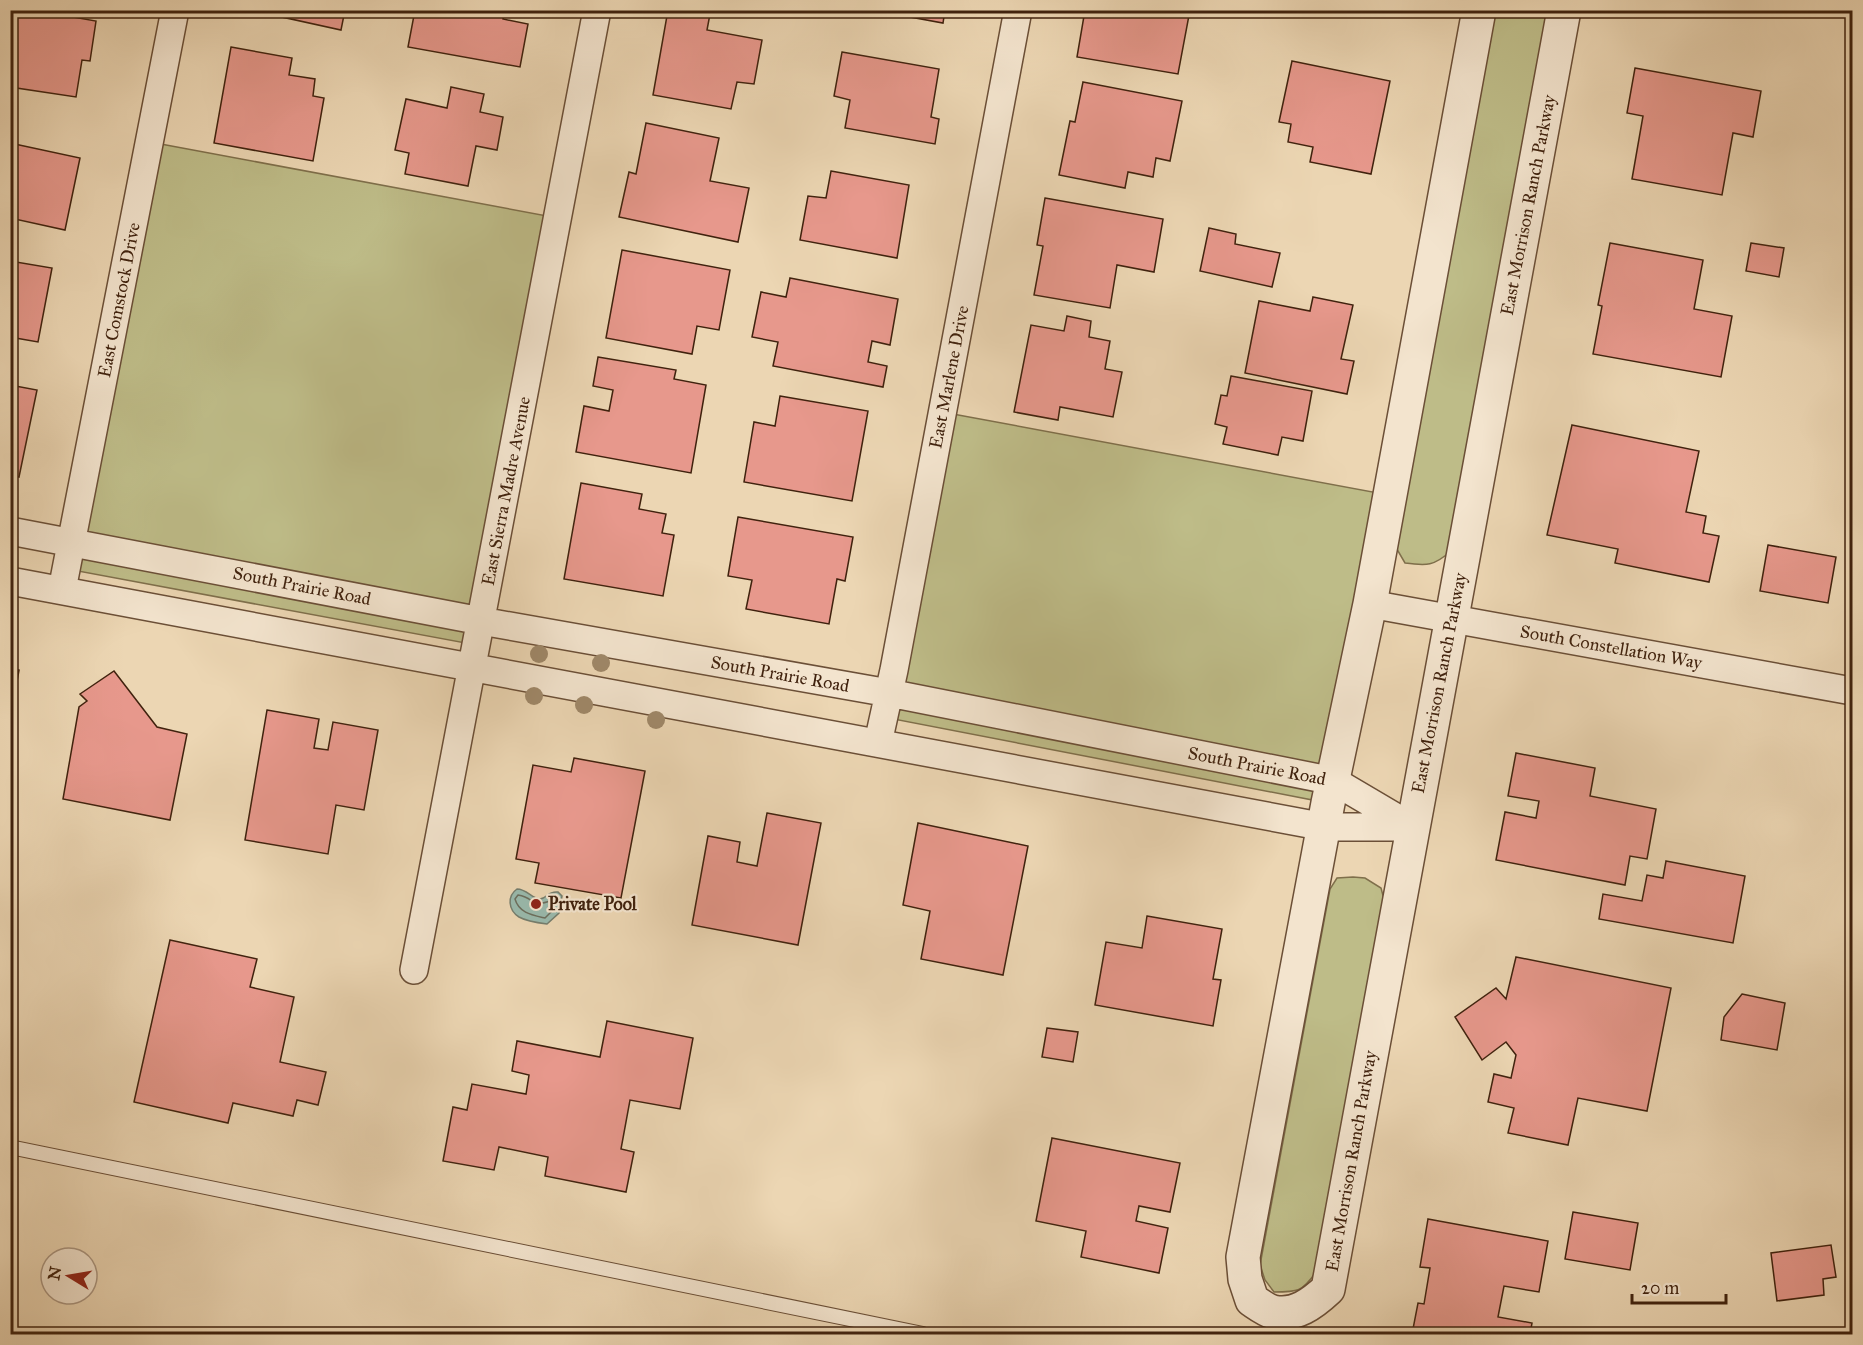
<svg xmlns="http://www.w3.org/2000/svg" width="1863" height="1345" viewBox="0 0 1863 1345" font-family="'IM FELL Great Primer',serif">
<rect width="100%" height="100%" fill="#ecd6b3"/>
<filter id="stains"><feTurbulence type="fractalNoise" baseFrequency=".00333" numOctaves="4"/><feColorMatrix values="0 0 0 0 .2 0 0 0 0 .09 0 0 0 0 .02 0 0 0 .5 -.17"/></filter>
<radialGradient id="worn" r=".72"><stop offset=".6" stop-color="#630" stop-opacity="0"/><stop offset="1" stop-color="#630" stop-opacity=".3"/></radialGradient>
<path fill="#bebc88" stroke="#7f6f4b" stroke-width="1.5" d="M1492 11H1552L1451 551C1434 566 1427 566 1405 563L1391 539Z
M150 142 558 218 476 645 67 569Z
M942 412 1389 495 1328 803 883 717Z
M1353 877 1365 878 1381 888 1385 903 1316 1272C1302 1292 1298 1292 1274 1292L1265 1280 1260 1265 1330 889 1337 878Z"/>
<path fill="#99b9ac" stroke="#757d6d" stroke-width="1.5" d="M517 889C527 889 532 899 540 899 548 898 547 891 558 892L562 896 559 913 547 924C539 923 526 921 519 917 508 910 507 896 517 889Z"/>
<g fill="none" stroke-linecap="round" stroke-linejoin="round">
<path stroke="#6c6e5d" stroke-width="1.5" d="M518 895C537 898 528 909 553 900L555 903 553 910 545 918C532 915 519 913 515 899Z"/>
</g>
<path fill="#e7988c" stroke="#40220e" stroke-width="1.5" d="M10 10H33L96 21 90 61 82 60 76 97 10 87Z
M250 10H345L341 30Z
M415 10H505L503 19 528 24 520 67 408 47Z
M668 10H687L710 14 707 30 762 40 754 84 737 82 731 109 653 95Z
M872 10H945L943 23Z
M1085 10H1190L1178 74 1077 57Z
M231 47 292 58 289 75 315 79 313 96 324 98 313 161 214 143Z
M842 52 939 69 931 117 939 119 935 144 845 128 850 100 834 96Z
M1292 61 1390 81 1371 174 1310 162 1313 147 1288 142 1291 124 1279 122Z
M1635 68 1761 91 1753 137 1733 133 1722 195 1632 179 1643 116 1627 113Z
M1083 82 1182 101 1170 161 1156 158 1153 177 1128 172 1125 188 1059 175 1070 121 1075 122Z
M451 87 484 94 480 112 503 117 497 150 476 146 468 186 405 174 409 153 395 150 406 99 447 108Z
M646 123 719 138 710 181 749 188 738 242 619 217 629 172 636 174Z
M10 143 80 158 65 230 10 218Z
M831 171 909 185 897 258 800 240 808 196 826 198Z
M1045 198 1163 219 1154 272 1117 265 1110 308 1034 295 1043 246 1037 245Z
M1209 228 1236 234 1235 244 1280 253 1272 287 1200 271Z
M1610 243 1703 260 1694 309 1732 316 1721 377 1593 354 1602 306 1598 305Z
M1751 243 1784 248 1779 277 1746 271Z
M622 250 730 270 719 330 697 326 692 354 606 338Z
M10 261 52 268 38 342 10 337Z
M790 278 898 299 890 345 872 341 868 362 887 366 883 387 773 366 778 342 752 337 761 292 786 297Z
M1313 297 1353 305 1341 359 1354 361 1347 394 1245 373 1259 301 1310 311Z
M1067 316 1091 321 1089 337 1110 341 1105 369 1122 372 1113 417 1060 407 1058 420 1014 412 1031 325 1064 331Z
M598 357 676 370 674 379 706 385 691 473 576 452 584 406 609 411 613 390 593 386Z
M1231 376 1312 391 1303 441 1282 437 1278 455 1223 444 1227 427 1215 424 1221 395 1227 396Z
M10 385 37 390 19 477 10 475Z
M780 396 868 411 852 501 744 482 754 422 775 426Z
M1572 425 1699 451 1686 512 1706 516 1703 533 1719 536 1709 582 1615 563 1618 549 1547 535Z
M581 483 642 494 639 509 666 514 662 533 674 535 663 596 564 579Z
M738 517 853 537 845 581 837 579 829 624 746 609 752 580 728 576Z
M1768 545 1836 557 1828 603 1760 591Z
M10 668 19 670 10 721Z
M114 671 157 727 187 734 170 820 63 799 79 707 87 701 80 694Z
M267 710 319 719 314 748 328 750 333 722 378 730 364 810 336 805 328 854 245 840Z
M1516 753 1595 768 1590 796 1656 809 1647 859 1630 856 1625 885 1496 860 1505 812 1536 818 1539 801 1508 796Z
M574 758 645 771 621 898 535 883 539 863 516 859 533 765 571 772Z
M767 813 821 823 798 945 692 925 708 836 740 842 737 862 757 866Z
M918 823 1028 846 1003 975 921 959 930 911 903 905Z
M1666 861 1745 876 1733 943 1599 919 1603 894 1642 901 1647 875 1663 878Z
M1147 916 1222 929 1213 979 1221 980 1213 1026 1095 1005 1106 942 1142 948Z
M170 940 257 959 250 987 294 997 280 1062 326 1072 318 1105 297 1100 293 1116 233 1103 228 1123 134 1102Z
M1516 957 1671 988 1647 1111 1578 1098 1568 1145 1508 1133 1514 1108 1488 1102 1494 1074 1511 1078 1516 1055 1506 1042 1482 1060 1455 1017 1496 988 1506 999Z
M1742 994 1785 1003 1777 1050 1721 1040 1724 1017Z
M607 1021 693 1038 680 1109 630 1100 621 1149 634 1152 626 1192 545 1176 548 1157 499 1147 494 1170 443 1161 453 1107 467 1110 472 1084 526 1094 529 1075 512 1071 517 1041 600 1057Z
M1047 1028 1078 1032 1073 1062 1042 1057Z
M1052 1138 1180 1163 1170 1212 1139 1206 1136 1221 1168 1228 1159 1273 1081 1257 1086 1231 1036 1221Z
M1573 1212 1638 1223 1630 1270 1565 1259Z
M1428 1219 1548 1241 1539 1292 1504 1286 1498 1317 1532 1323 1530 1334H1412L1418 1303 1424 1304 1430 1268 1420 1267Z
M1831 1245 1836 1277 1823 1279 1824 1295 1777 1301 1771 1253Z"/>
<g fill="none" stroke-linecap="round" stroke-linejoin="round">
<g stroke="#6b4f37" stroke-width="16">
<path id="service" d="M10 1147 923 1334"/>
</g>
<g stroke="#6b4f37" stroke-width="30">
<path id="minor" d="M10 531 481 621 889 693 1334 781 1412 827
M10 581 1325 827H1411
M62 590 175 10
M1370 604 1852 691
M878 743 894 670 1018 10
M414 970 597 10"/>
</g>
<g stroke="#6b4f37" stroke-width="36">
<path id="tertiary" d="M1479 10 1370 604 1328 803 1243 1257 1245 1279 1252 1300C1258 1304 1266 1310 1273 1312 1295 1317 1313 1303 1328 1289L1564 10"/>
</g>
<use href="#service" stroke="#f3e4ce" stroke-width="14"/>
<use href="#minor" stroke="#f3e4ce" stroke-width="27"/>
<use href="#tertiary" stroke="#f3e4ce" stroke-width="33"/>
</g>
<g fill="#9f8869">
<circle cx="539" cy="654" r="9"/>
<circle cx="601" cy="663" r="9"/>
<circle cx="534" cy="696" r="9"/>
<circle cx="584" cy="705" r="9"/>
<circle cx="656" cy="720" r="9"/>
</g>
<circle fill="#8f2418" stroke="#f3e4ce" stroke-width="2" cx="536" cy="904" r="6"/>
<g text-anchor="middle" stroke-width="4.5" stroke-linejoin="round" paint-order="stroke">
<g font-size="18" fill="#40220e" stroke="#f3e4ce">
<text transform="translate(1528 205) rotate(-79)" y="6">East Morrison Ranch Parkway</text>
<text transform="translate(119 300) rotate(-79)" y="6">East Comstock Drive</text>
<text transform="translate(949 377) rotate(-79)" y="6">East Marlene Drive</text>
<text transform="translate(506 491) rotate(-79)" y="6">East Sierra Madre Avenue</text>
<text transform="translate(302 586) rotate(11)" y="6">South Prairie Road</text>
<text transform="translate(1611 647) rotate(10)" y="6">South Constellation Way</text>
<text transform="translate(780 674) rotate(10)" y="6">South Prairie Road</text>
<text transform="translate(1439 683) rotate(-79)" y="6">East Morrison Ranch Parkway</text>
<text transform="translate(1257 766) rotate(11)" y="6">South Prairie Road</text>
<text transform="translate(1351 1161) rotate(-80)" y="6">East Morrison Ranch Parkway</text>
</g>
<g font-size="18" font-weight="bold" fill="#40220e" stroke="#f3e4ce" text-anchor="start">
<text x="548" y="910">Private Pool</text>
</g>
</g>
<rect width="1863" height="1345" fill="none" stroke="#ecd6b3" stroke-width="36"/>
<rect x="12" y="12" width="1839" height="1321" fill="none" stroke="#40220e" stroke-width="3"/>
<rect x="18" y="18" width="1827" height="1309" fill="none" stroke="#40220e" stroke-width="1.5"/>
<g transform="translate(69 1276) rotate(281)"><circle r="28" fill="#f3e4ce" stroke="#ab9681" stroke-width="1.5"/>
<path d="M0-4.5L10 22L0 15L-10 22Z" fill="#8f2418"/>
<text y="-9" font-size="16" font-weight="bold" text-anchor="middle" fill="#40220e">N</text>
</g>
<path d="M1632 1294v9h94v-9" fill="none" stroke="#40220e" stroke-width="3"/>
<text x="1641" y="1294" font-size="18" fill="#40220e" stroke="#f3e4ce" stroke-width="4.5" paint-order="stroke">20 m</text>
<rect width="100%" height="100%" filter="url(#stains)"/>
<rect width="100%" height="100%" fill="url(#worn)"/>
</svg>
